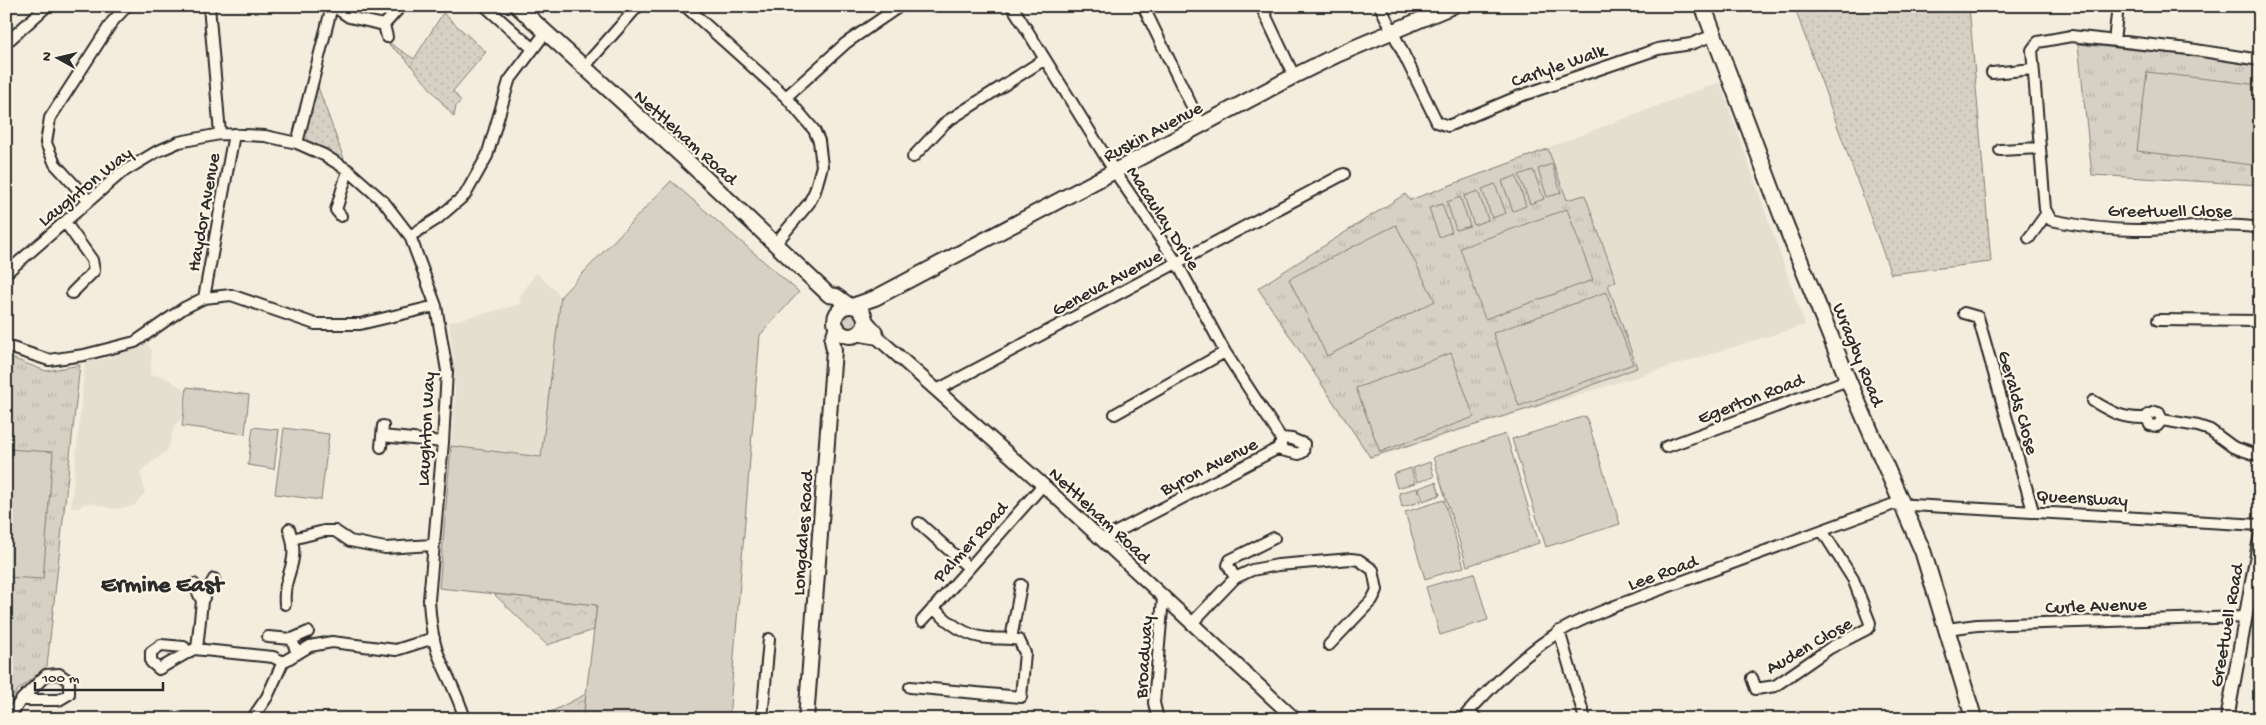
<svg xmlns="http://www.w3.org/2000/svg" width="2266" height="725" viewBox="0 0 2266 725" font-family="'Gochi Hand',sans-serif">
<defs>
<pattern id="grass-dots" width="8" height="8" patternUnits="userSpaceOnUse" patternTransform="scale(1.25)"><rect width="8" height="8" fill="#d6d1c4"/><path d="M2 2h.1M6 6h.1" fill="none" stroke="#b8b4a9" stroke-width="1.8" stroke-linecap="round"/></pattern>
<pattern id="forest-crowns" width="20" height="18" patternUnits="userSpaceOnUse" patternTransform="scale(1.25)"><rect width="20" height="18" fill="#d6d1c4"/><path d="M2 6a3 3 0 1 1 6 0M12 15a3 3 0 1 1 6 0" fill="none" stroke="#b8b4a9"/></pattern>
<pattern id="park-tufts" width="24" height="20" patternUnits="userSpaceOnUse" patternTransform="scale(1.25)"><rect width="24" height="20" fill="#d6d1c4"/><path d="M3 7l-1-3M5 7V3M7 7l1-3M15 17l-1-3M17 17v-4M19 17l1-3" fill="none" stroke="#b8b4a9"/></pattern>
</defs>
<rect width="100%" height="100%" fill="#f4edde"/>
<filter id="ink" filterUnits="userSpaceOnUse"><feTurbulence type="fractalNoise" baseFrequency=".02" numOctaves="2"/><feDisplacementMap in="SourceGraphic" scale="10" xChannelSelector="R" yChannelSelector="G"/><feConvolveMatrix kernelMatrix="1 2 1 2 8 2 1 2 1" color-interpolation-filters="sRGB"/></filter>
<g filter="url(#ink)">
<path fill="#e5dfd0" d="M1720 82 1805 325 1370 459 1257 289 1405 194 1410 200Z
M536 273 561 296 542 457 451 446 455 399 454 363 449 322 521 304 519 298Z
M146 342 152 351 150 375 163 376 185 390 182 418 174 426 168 450 140 471 145 492 134 506 114 509 90 503 83 504 79 508H71L85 363 111 357Z"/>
<path fill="url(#grass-dots)" stroke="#807e78" d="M1794 6H1969L1991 262 1891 274Z
M443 13 486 52 453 91 461 101 456 106 454 117 403 56 389 45 391 44 414 59Z
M314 76 348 170 297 143Z
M840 321a10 10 0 1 1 20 0a10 10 0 1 1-20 0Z"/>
<path fill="url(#forest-crowns)" stroke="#807e78" d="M494 594 597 605 594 630 547 645Z
M586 694 583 719H544L543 716Z"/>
<path fill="url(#park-tufts)" stroke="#807e78" d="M2078 44 2260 63V185L2092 175Z
M1548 149 1567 200 1585 195 1616 281 1608 285 1637 368 1534 407 1370 457 1258 288 1405 194 1410 200Z
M6 356 46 371 80 365 47 666 17 691 6 707Z"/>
<path fill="#d6d1c4" stroke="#807e78" d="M2147 72 2260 85V112L2253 165 2137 151Z
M1552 164 1561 193 1547 197 1538 169Z
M1533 170 1544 199 1530 204 1519 175Z
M1516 176 1526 206 1513 211 1502 181Z
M671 181 799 292 760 335 729 719H583L597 605 439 588 451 446 541 457 561 296Z
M1495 184 1506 213 1492 218 1482 189Z
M1478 191 1488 220 1474 225 1464 196Z
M1460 197 1470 226 1456 230 1447 202Z
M1442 204 1452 232 1439 237 1429 208Z
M1567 209 1593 280 1485 319 1460 248Z
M1396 225 1435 301 1327 356 1289 279Z
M1606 292 1633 364 1519 406 1493 333Z
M1451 353 1474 417 1380 452 1356 388Z
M187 387 249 395 245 434 182 426Z
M1586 416 1620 524 1546 547 1512 439Z
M253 427 279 430 274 469 248 465Z
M284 428 329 434 321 500 275 494Z
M1506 434 1539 543 1467 566 1433 457Z
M6 449 53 452 43 579 6 577Z
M1430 462 1434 477 1417 482 1413 468Z
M1411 468 1415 483 1397 488 1393 474Z
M1436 482 1440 495 1423 501 1419 488Z
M1417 488 1420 502 1402 507 1399 493Z
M1444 500 1464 567 1425 579 1405 512Z
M1474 573 1488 620 1440 635 1426 587Z
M1765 711 1766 719H1711Z"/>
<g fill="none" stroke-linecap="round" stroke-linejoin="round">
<g stroke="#2b2b2b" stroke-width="14">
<path id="minor" d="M209 6 220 134
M333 6 349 17 384 25 401 6
M485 6 532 48
M685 6 786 97 814 130 819 141 822 166 815 191 809 203 776 243
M1012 6 1115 172 1177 263 1225 352 1281 438V444L1277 449
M1143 6 1201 125
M1261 6 1294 76
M1380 6 1437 122 1448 126 1517 97 1658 49 1691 44 1714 35
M384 25 387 37
M2114 41 2118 6
M6 43 47 6
M2260 60 2189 49 2071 36 2038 42 2032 50 2045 209 2051 220C2079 226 2107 230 2136 230 2177 231 2218 221 2260 228
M584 67 638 6
M1992 73 2033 69
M786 97 846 43 900 6
M297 143 332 6
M2000 150 2040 148
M913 157 946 122 1045 59
M88 200 55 164 46 143 50 118 112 22 127 6
M341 216 336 210 348 170
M65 222 92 260 94 271 72 293
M410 236 437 219 465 195 487 156 509 81 546 32
M2029 238 2047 213
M6 273 121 173 156 152 179 142 220 134 265 136 297 143 324 155 348 170 384 202 410 236 436 306 447 371 443 442 429 600C430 618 432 637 438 654 447 676 458 695 465 719
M204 298 234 134
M1964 313 1978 317 2033 511
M2158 320 2260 321
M6 346 49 360 84 355 135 342 184 308 204 298 231 295 315 324H360L436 306
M937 390 1344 174
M2093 401C2113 413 2123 419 2147 418L2148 415 2155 412 2159 413 2162 420
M1115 414 1225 352
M2147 418 2150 425 2157 426 2162 420 2198 426 2210 430 2233 447 2260 456
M382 436 443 442
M381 447 383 426
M1666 447 1848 380
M919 523 969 568
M292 539 324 531H335L350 541 385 548 432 545
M1101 540 1277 449 1299 454 1303 452 1304 444 1292 439 1281 438
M1235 578 1228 565 1230 560 1274 538
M194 584 202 601
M285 604C282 573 302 565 289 529
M922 621 1043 485
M1191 624 1235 578 1252 570 1278 565 1351 559 1359 560 1373 570 1377 590 1372 600 1329 645
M1947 629 1977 625 2245 617
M1559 631 1585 719
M268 637 292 639 297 654
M292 639 308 632
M1011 639 1021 585
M197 649 202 601 214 579
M188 653 184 647 161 645 151 652V662L159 669 194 649 273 657 283 662
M1752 678 1756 689 1775 686 1830 648 1869 628 1870 623 1853 579 1823 532
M910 687 1021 697 1025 653 1019 640C1009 638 998 639 988 638 966 637 948 622 933 608
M1468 712 1477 719
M8 719 21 700 46 675 59 674 69 681V694L59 700H21
M252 719 267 697 283 662 310 646 332 642 396 650 434 638
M762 719 769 639
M1158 719 1154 703 1163 598
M1462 719C1491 687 1522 655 1559 632 1576 621 1596 614 1615 606L1894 504 2260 525"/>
</g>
<g stroke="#2b2b2b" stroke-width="16">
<path id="tertiary" d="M865 319 876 332 878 338 1043 485 1295 719
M856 334 878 338
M2227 719 2260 538"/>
</g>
<g stroke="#2b2b2b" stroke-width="18">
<path id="secondary" d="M517 6 683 157 829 295 836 296 850 306
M852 306 875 298 1294 76 1339 54 1453 6
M835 321a15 15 0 1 1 30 0a15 15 0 1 1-30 0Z
M806 719 834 350 832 340 837 327"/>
</g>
<g stroke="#2b2b2b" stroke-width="19">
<path id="primary" d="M1703 6 1782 216 1848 380 1923 552 1974 719"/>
</g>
<use href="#minor" stroke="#fcf5e5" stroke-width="10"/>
<use href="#tertiary" stroke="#fcf5e5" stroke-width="12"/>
<use href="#secondary" stroke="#fcf5e5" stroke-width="14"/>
<use href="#primary" stroke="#fcf5e5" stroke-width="15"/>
</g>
</g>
<g text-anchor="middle" stroke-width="4.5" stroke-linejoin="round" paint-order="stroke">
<g font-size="19" fill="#2b2b2b" stroke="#fcf5e5">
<text transform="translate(1558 64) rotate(-19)" y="7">Carlyle Walk</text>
<text transform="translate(1152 130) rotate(-28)" y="7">Ruskin Avenue</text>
<text transform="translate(687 136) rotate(42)" y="7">Nettleham Road</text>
<text transform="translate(84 185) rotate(-39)" y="7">Laughton Way</text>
<text x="2170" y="216">Greetwell Close</text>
<text transform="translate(202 212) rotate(-80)" y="7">Haydor Avenue</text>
<text transform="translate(1165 217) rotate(57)" y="7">Macaulay Drive</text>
<text transform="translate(1106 281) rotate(-28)" y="7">Geneva Avenue</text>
<text transform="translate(1860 354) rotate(68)" y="7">Wragby Road</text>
<text transform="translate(1750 397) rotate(-21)" y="7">Egerton Road</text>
<text transform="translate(2020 402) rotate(74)" y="7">Geralds Close</text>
<text transform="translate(424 429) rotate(-87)" y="7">Laughton Way</text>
<text transform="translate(1208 465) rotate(-27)" y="7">Byron Avenue</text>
<text transform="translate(2082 496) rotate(3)" y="7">Queensway</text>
<text transform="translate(1101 514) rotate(43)" y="7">Nettleham Road</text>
<text transform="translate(801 533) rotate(-86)" y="7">Longdales Road</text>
<text transform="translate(969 541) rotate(-48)" y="7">Palmer Road</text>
<text transform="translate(1662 571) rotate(-20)" y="7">Lee Road</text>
<text transform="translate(2096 604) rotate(-2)" y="7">Curle Avenue</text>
<text transform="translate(2225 625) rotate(-80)" y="7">Greetwell Road</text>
<text transform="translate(1808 644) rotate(-30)" y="7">Auden Close</text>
<text transform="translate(1142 657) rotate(-86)" y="7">Broadway</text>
</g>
<g font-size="24" font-weight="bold" fill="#2b2b2b" stroke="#fcf5e5">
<text x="162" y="591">Ermine East</text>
</g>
</g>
<rect width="2266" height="725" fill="none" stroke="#fcf5e5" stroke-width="25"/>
<rect x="12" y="12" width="2241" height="700" fill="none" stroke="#2b2b2b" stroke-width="2" filter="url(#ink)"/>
<g transform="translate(58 58) rotate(278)" stroke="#fcf5e5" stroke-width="4" paint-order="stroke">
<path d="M0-4L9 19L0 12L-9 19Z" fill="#2b2b2b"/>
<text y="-8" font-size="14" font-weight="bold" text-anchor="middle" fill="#2b2b2b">N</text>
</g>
<path d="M35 682v8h128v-8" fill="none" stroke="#2b2b2b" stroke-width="2.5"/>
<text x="42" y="682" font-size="15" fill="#2b2b2b" stroke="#fcf5e5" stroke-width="4" paint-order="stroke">100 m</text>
</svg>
